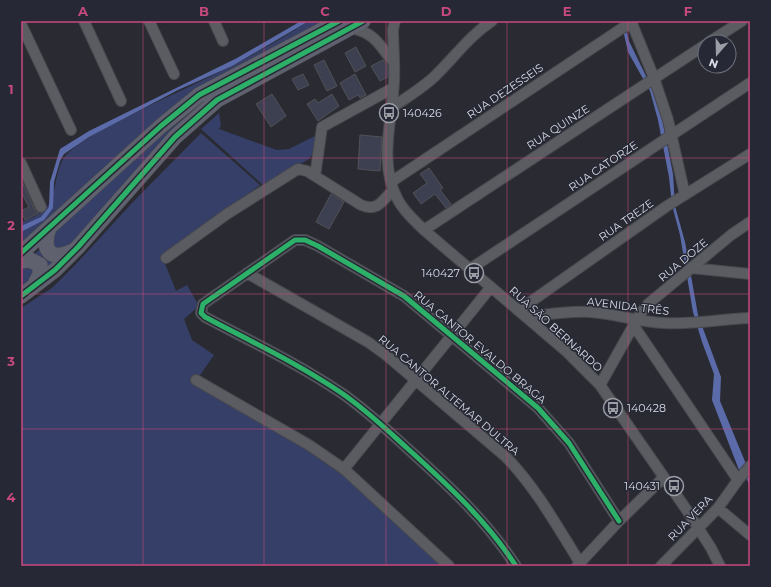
<svg xmlns="http://www.w3.org/2000/svg" width="771" height="587" viewBox="0 0 771 587" font-family="Montserrat,sans-serif">
<rect width="100%" height="100%" fill="#2a2b32"/>
<path fill="#363f68" d="M309 21H332L199 93 21 245V222C29 219 41 215 47 207 58 192 54 165 69 152 95 130 129 116 159 101 210 77 262 52 309 21Z
M210 101 76 248 54 254 48 237 61 218 191 112Z
M219 113 221 125 219 129 277 150 289 149 319 134 316 149 309 159 264 186 201 129Z
M201 133 260 185 162 256 176 291 187 285 199 306 184 319 192 340 214 355 198 378 346 469 444 566H21V308L52 288 76 264 132 203Z
M45 245 56 263 49 267 46 263 33 255Z
M21 264 38 265 21 295Z"/>
<path fill="#5b6baa" d="M301 21H309L232 66 178 90 89 137 64 154 60 161 54 182 53 208 44 220 21 232V226L41 217 49 207 50 182 60 149 89 131 237 58Z
M621 21H624L629 41 659 103 673 174 675 206 685 242 698 315 721 377 720 401 746 464 739 470 712 400 714 374 702 342 693 312 680 235 672 205 669 177 658 120 650 91 628 52Z"/>
<g fill="none" stroke-linecap="round" stroke-linejoin="round">
<path stroke="#5b6baa" stroke-width="2.5" d="M747 474 750 485"/>
</g>
<path fill="#3d4050" stroke="#505157" d="M356 47 366 66 355 72 345 53Z
M324 60 337 86 327 91 314 65Z
M383 60 388 67V77L380 81 371 66Z
M303 74 309 85 298 90 292 79Z
M355 74 366 95 360 98 358 95 349 100 340 83Z
M272 94 286 116 271 127 256 104Z
M332 94 339 106 318 121 307 104 315 99 318 103Z
M360 135 382 137 380 171 358 169Z
M429 168 443 188 440 190 451 204 446 208 435 194 421 204 413 193 427 183 420 174Z
M21 179 35 210 39 213 25 220 21 211 29 207 21 192Z
M331 194 344 202 329 229 316 222Z"/>
<g fill="none" stroke-linecap="round" stroke-linejoin="round">
<g stroke="#47494e" stroke-width="12">
<path id="minor" d="M84 21 121 101
M149 21 174 74
M214 21 223 41
M395 21 393 29C393 46 395 64 394 82 392 120 378 164 398 200 404 212 415 221 424 230L567 352 600 385 686 509 711 548 720 566
M631 21 654 78 668 120 685 195
M21 24 71 130
M350 28C374 32 379 44 393 62
M709 42 742 21
M391 108C406 98 421 89 434 77 454 58 469 36 492 21
M21 163 41 207
M315 176 322 127 393 88
M391 182 633 21
M424 230 705 45
M166 258 227 214 298 169 307 171 361 205C378 212 382 201 393 190
M691 268 750 274
M470 269 750 83
M247 273 368 342 386 355 506 457C536 488 557 526 580 563
M519 310 667 206 750 154
M527 317C548 314 570 311 591 312 616 314 639 322 664 323 693 325 722 319 750 318
M634 326 738 480
M196 380 309 445 344 469 449 566
M600 385 640 314 648 304 731 235 750 222
M344 469 491 287
M718 508 750 535
M516 566C486 520 448 485 407 448 386 429 364 408 340 392 297 363 250 341 205 317L201 313 203 304 295 240H305L318 246 404 296 538 408 569 443 619 521
M577 566 619 521 663 478
M661 566 718 508 738 480 750 466"/>
</g>
<g stroke="#47494e" stroke-width="16">
<path id="highway" d="M49 228C41 250 50 262 73 251
M21 253 161 126 199 95 339 21
M21 261 30 260 40 265V274L34 286
M21 296 55 270 78 247 175 137 217 100 363 21"/>
</g>
<use href="#minor" stroke="#5b5c61" stroke-width="10"/>
<use href="#highway" stroke="#5f626e" stroke-width="15"/>
<g stroke="#262935" stroke-width="8">
<path id="cycleway" d="M21 253 161 126 199 95 339 21
M21 296 55 270 78 247 175 137 217 100 363 21
M516 566C486 520 448 485 407 448 386 429 364 408 340 392 297 363 250 341 205 317L201 313 203 304 295 240H305L318 246 404 296 538 408 569 443 619 521"/>
</g>
<use href="#cycleway" stroke="#2db169" stroke-width="5"/>
</g>
<path fill="none" stroke="#c8497d" stroke-width="1" stroke-opacity="0.55" d="M143 21V566M264 21V566M386 21V566M507 21V566M628 21V566M21 158H750M21 294H750M21 429H750"/>
<defs>
<g id="bus-ring" transform="scale(1)"><circle r="9.5" fill="#262935" stroke="#9c9ea6" stroke-width="1.5"/><path d="M-5-6H5V4H4V6H2V4H-2V6H-4V4H-5ZM-3.5-4V0h7V-4ZM-3.5 1.2v1.5H-2V1.2ZM2 1.2v1.5H3.5V1.2Z" fill="#9c9ea6"/></g>
</defs>
<g fill-rule="evenodd">
<use href="#bus-ring" x="389" y="113"/>
<use href="#bus-ring" x="474" y="273"/>
<use href="#bus-ring" x="613" y="408"/>
<use href="#bus-ring" x="674" y="486"/>
</g>
<g text-anchor="middle" stroke-width="3" stroke-linejoin="round" paint-order="stroke">
<g font-size="11" fill="#d9dce4" stroke="#262935">
<text transform="translate(505 91) rotate(-34)" y="4">RUA DEZESSEIS</text>
<text transform="translate(558 127) rotate(-33)" y="4">RUA QUINZE</text>
<text transform="translate(603 166) rotate(-34)" y="4">RUA CATORZE</text>
<text transform="translate(626 220) rotate(-35)" y="4">RUA TREZE</text>
<text transform="translate(683 260) rotate(-40)" y="4">RUA DOZE</text>
<text transform="translate(628 306) rotate(7)" y="4">AVENIDA TRÊS</text>
<text transform="translate(556 329) rotate(42)" y="4">RUA SÃO BERNARDO</text>
<text transform="translate(480 347) rotate(40)" y="4">RUA CANTOR EVALDO BRAGA</text>
<text transform="translate(449 395) rotate(40)" y="4">RUA CANTOR ALTEMAR DULTRA</text>
<text transform="translate(690 518) rotate(-46)" y="4">RUA VERA</text>
</g>
<g font-size="11" fill="#d9dce4" stroke="#262935" text-anchor="start">
<text x="403" y="117">140426</text>
<text x="460" y="277" text-anchor="end">140427</text>
<text x="627" y="412">140428</text>
<text x="660" y="490" text-anchor="end">140431</text>
</g>
</g>
<rect width="771" height="587" fill="none" stroke="#262935" stroke-width="44"/>
<g transform="translate(717 54) rotate(200)"><circle r="19" fill="#262935" stroke="#6e717b"/>
<path d="M0-3L7 15L0 10L-7 15Z" fill="#9c9ea6"/>
<text y="-6" font-size="11" font-weight="bold" text-anchor="middle" fill="#d9dce4">N</text>
</g>
<rect x="22" y="22" width="727" height="543" fill="none" stroke="#c8497d" stroke-width="1.5"/>
<g font-size="13" text-anchor="middle" font-weight="bold" fill="#c8497d">
<text x="83" y="16">A</text>
<text x="204" y="16">B</text>
<text x="325" y="16">C</text>
<text x="446" y="16">D</text>
<text x="567" y="16">E</text>
<text x="688" y="16">F</text>
<text x="11" y="94">1</text>
<text x="11" y="230">2</text>
<text x="11" y="366">3</text>
<text x="11" y="502">4</text>
</g>
</svg>
